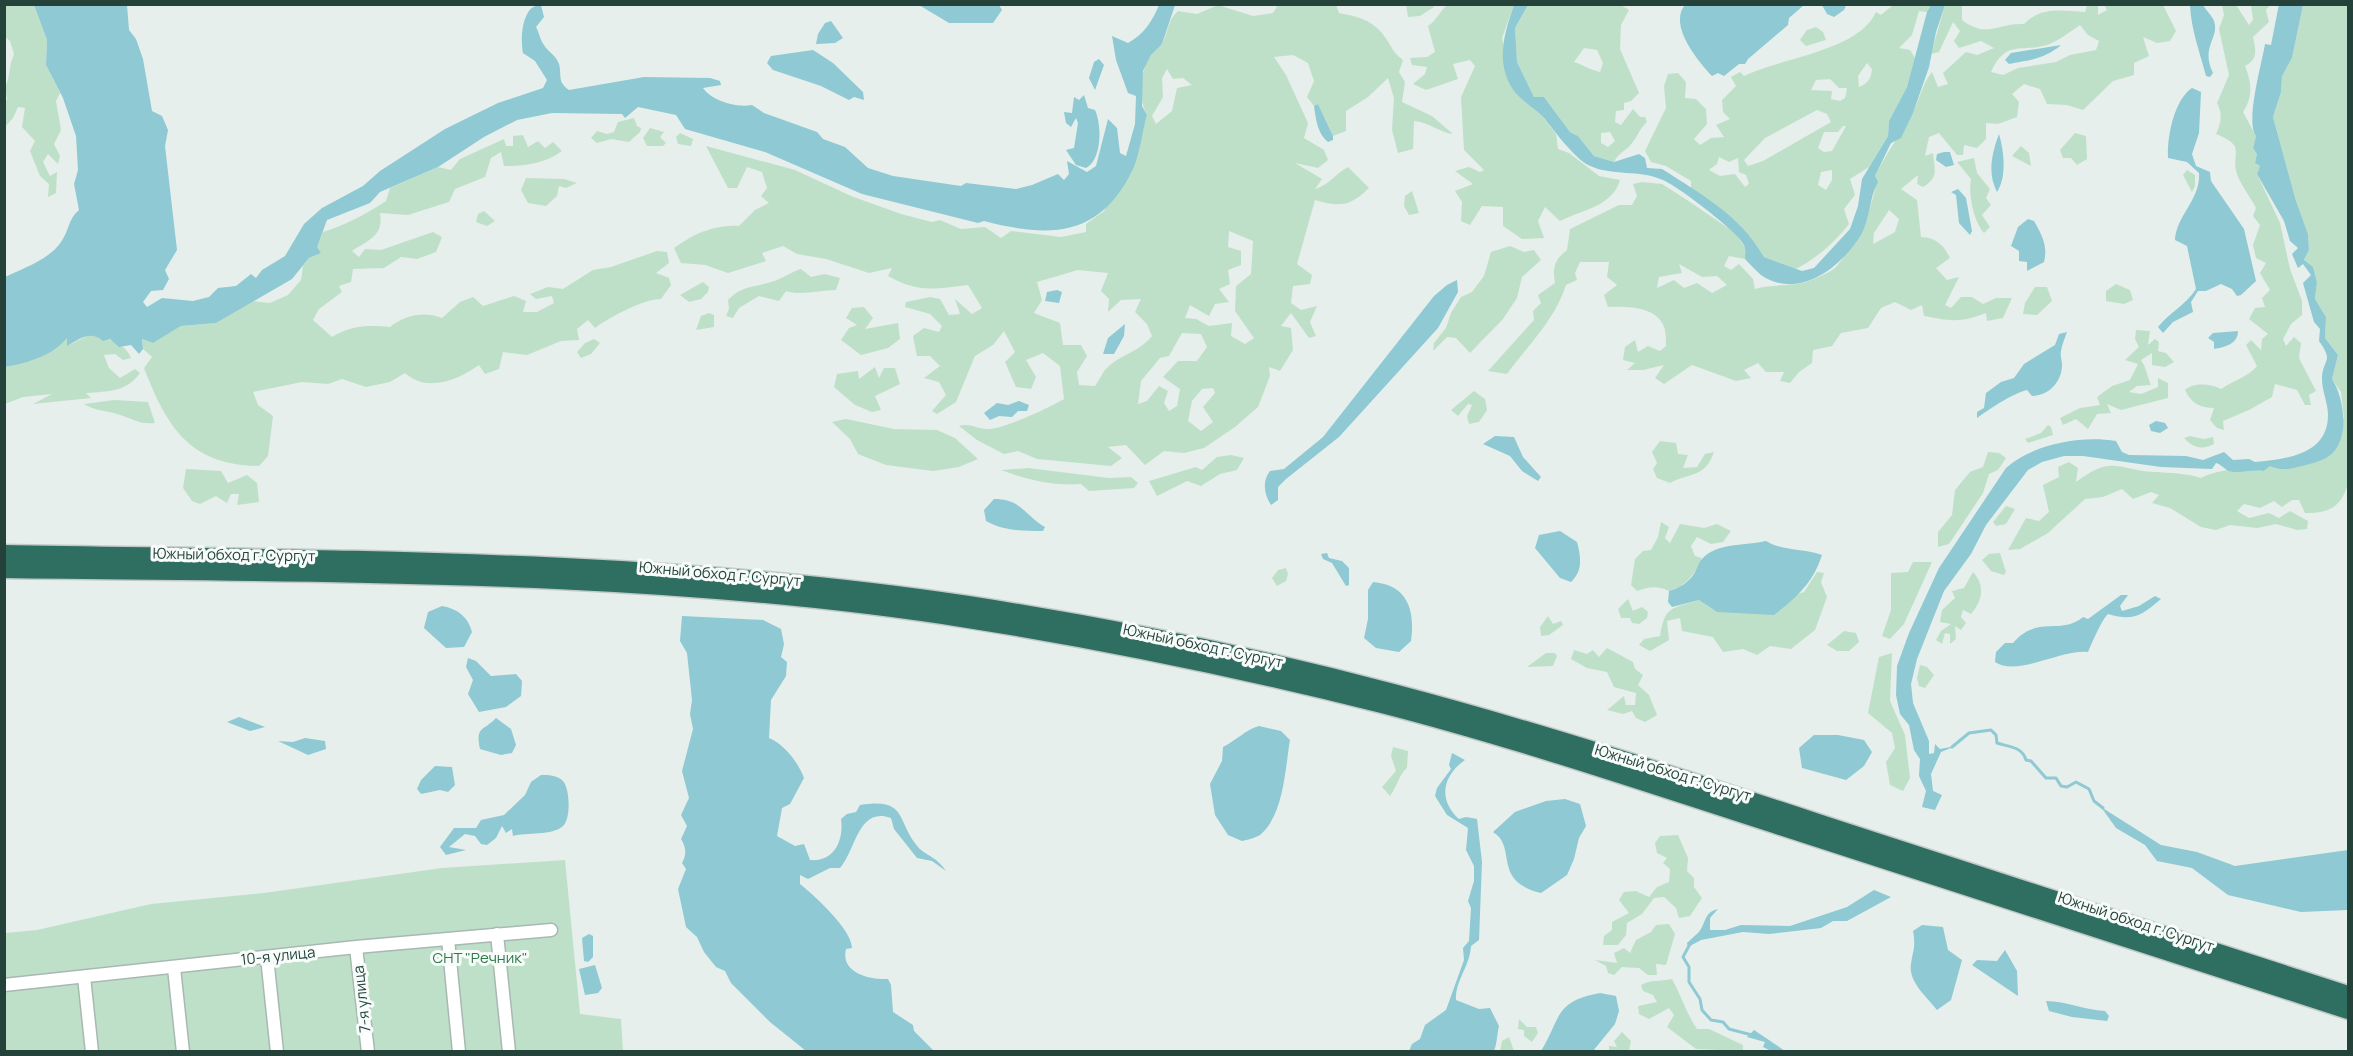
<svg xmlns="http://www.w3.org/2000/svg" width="2353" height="1056" viewBox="0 0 2353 1056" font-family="Manrope,sans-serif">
<rect width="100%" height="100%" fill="#e6efeb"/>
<path fill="#bfe0c8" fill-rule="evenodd" d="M1406 4 1433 5 1434 7 1420 16 1408 17Z
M2104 4 2163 5 2176 31 2170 41 2157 43 2143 37 2149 56 2134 63V75L2113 81 2083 110 2067 105 2047 104 2040 89 2024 84 2012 94 2019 102 2017 117 1998 124 1986 123V139L1977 148 1964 145 1963 155H1957L1939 133 1929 137 1925 156 1933 153C1934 169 1940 177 1923 187L1917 184 1918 175 1901 189 1917 200 1921 237C1936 238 1943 244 1950 258L1936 268 1947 280 1959 277 1945 305 1951 308 1961 297H1972L1983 304 1996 298H2012L2003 318 1987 321 1986 313C1961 323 1950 321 1924 316L1922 305 1911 310 1895 302 1881 308 1868 328 1841 333 1832 346 1813 350 1812 363 1799 372 1790 383 1780 381 1784 372H1766L1758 363 1744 370 1751 378 1736 381 1692 365 1664 384 1655 378 1664 365 1643 370H1627L1635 363 1623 360 1625 347 1635 340 1638 352 1648 346 1660 351 1666 346C1666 340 1666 332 1664 327 1657 306 1626 306 1608 307L1604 295 1617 285 1607 277 1609 262H1580L1575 273 1577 280 1566 285C1555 320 1528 345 1507 374L1488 371 1534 320 1533 311 1541 303 1538 295 1555 283C1552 268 1555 259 1567 250L1570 229 1619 205H1632L1637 196 1633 184 1642 182 1662 184 1687 200 1734 232 1745 247V259L1729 256 1724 266 1731 270 1739 264 1753 279 1755 289C1774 283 1796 288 1814 279 1821 276 1830 272 1835 268 1848 255 1882 193 1875 176 1886 154 1899 136 1911 115 1920 101 1921 85 1932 72L1938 87 1948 84 1943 73 1966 52 1977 55 1994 48 1981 41 1959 48 1954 41 1960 31 1953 22 1939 52 1931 54 1945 5H1962V20C1987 39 1996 23 2024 24 2042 6 2061 11 2085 12L2087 5H2098V15L2107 10ZM2080 25 2088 35 2099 41 2096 50 2070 55 2056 62 2018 68 2003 75 1991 72C2006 39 2021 53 2047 45 2058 41 2070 32 2080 25ZM1889 210 1899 219 1895 232 1873 244 1874 233ZM1679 264 1702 277 1717 276 1727 285 1712 293 1697 283 1684 288 1674 280 1657 288 1659 277 1682 273Z
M5 5H34L47 40 46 65 60 93 56 101 61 130 54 144 60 156 58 164 48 154 43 162 50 176 57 172 56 193 48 197 49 184 40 176 30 151 35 141 22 127 25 108 18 107 13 118 5 127V104L7 99 5 87C11 76 8 67 14 54L10 41 5 37Z
M1218 5 1253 16 1273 13 1278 5H1336L1339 13C1356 16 1370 19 1382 33 1391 44 1391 51 1403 60L1399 72 1405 82 1402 102 1432 116 1453 134C1438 132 1429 122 1414 121L1413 149 1398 153 1392 130 1394 98 1388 78 1368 97 1346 111V131L1333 136 1318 104 1314 106 1307 97 1314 81 1308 63 1293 55 1274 57 1286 75 1308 123 1304 138 1324 150 1328 160 1318 168 1295 163 1322 179 1315 189C1329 185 1335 174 1348 167L1369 188C1350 207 1339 207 1315 200L1297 264 1312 275 1310 284 1293 286 1291 303 1301 310 1317 306 1310 322 1316 336 1309 338 1291 313 1281 326 1291 328 1293 350 1280 371 1269 367 1270 376 1258 407 1235 427 1204 448 1184 453 1164 451 1145 465 1126 445 1108 447 1122 458 1111 466 1037 459 1018 451 1004 454 977 440 959 426C971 423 974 428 986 429 1000 431 1051 407 1064 399L1060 366 1043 353 1026 360 1036 377 1031 389 1016 387 1005 362 1015 352 1004 331 993 345 975 356 956 402 937 414 932 411 946 395 939 382 924 378 940 366 930 356H917L913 336 924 328 939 332 942 326 930 314 905 307 906 302 930 297 940 299 949 315 960 314 955 299 972 314 982 308 968 285C935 289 918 293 888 276L892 268 869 273 826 259 797 254 783 246 762 253 766 261 728 273 705 265 681 263 674 248C693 234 715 224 739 226L755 210 769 203 761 196 767 188 762 172 747 167 737 188H728L706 146 795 170 851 196 901 214 932 222 940 220 961 229 985 227 1001 238 1011 231 1061 237 1086 232V224L1104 211 1140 139 1147 115C1137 96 1140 71 1152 54 1155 50 1159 47 1162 44 1169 31 1167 21 1178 11L1197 14ZM1167 69 1173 79 1183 78 1192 85 1177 88 1172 111 1156 124 1152 116 1163 97 1162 78ZM1229 231 1253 241 1251 274 1236 286 1235 311 1254 338 1245 344 1231 336 1232 323 1209 326 1196 319 1185 318 1190 305 1209 316 1215 304 1229 302 1219 289 1230 284 1228 270 1241 265V251L1228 247ZM1078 270 1108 273 1101 291 1109 299 1108 312 1121 300 1141 299 1135 312 1147 324 1152 336C1137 354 1119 354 1105 370 1101 375 1099 381 1095 386L1079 385 1077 372 1087 356 1081 345H1063L1060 323 1034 313 1042 300 1037 282ZM1182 333 1201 334 1207 347 1197 361H1178L1163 377 1180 389 1177 406 1169 411 1164 403 1168 391 1159 386 1147 401 1138 404 1141 381 1160 358 1169 356ZM1213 388 1215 393 1203 407 1213 422 1201 431 1188 421 1192 401 1202 389Z
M1447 5H1514L1502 38 1512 88 1539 112 1556 134 1558 149 1569 153 1599 176 1620 180C1613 206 1582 210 1560 221L1545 207 1538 221 1544 238 1522 239 1503 226V207L1482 206 1470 225 1461 221 1462 202 1455 191 1473 184 1455 171 1469 167 1480 172 1484 170 1464 150 1461 97 1475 66 1470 60 1453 64 1458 79 1426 90 1413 84 1425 74 1427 67 1412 65 1410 58 1427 57 1435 52 1428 26C1437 20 1439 12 1447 5Z
M1528 5H1621L1629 10 1621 25 1620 49 1639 93 1631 101 1624 103V110L1616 111 1615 122 1621 125 1633 109 1640 117H1645L1647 122C1639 129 1638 136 1632 143 1626 151 1619 152 1614 162L1594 156 1578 136 1570 132 1544 97H1534L1517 62 1515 28ZM1584 48 1597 50 1603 63 1600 72C1590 70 1584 65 1574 62ZM1610 132 1615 141 1608 147 1601 143V133Z
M1893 5H1931L1927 12 1919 11 1912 35 1899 48 1910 50 1915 58 1907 87 1889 121 1888 136 1869 167 1850 179 1855 195 1844 209 1849 224C1834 243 1817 258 1796 269L1764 257C1746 225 1720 208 1691 188V181L1666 166 1651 162 1645 151 1666 108 1664 86 1668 74 1678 73 1686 82 1685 98 1696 99 1706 109 1707 124 1694 139 1700 145 1711 138 1724 137 1716 125 1730 119 1723 112 1722 100 1736 86 1731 77 1740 72 1744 76C1780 58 1859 51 1876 12L1881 15ZM1867 63 1872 69C1871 79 1868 83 1859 87L1858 76ZM1830 79 1839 88H1847L1845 98 1840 101 1831 99 1832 91 1811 90 1816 80ZM1817 110 1827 114 1831 122 1763 161 1748 166 1744 160 1765 138ZM1843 126H1846L1832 151 1824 152 1818 148 1824 132H1838ZM1719 157 1729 162 1738 158 1739 172 1746 175 1749 184 1745 187 1735 174 1720 176 1709 170 1717 164ZM1832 170V180L1826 190 1818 185 1821 172Z
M2222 5H2236L2249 25 2253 20 2251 5H2270L2266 10 2269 22 2253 37C2256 51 2258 59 2245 66 2252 83 2253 97 2243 112L2256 136 2253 148 2257 154 2255 163 2260 166 2257 174 2280 223 2290 269 2302 301V315L2291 324 2283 339 2286 346 2294 337 2301 343 2299 358 2316 391 2309 395 2311 405H2305L2297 390 2275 384 2272 397 2249 410 2223 421 2224 430 2217 428 2210 420 2214 408C2200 408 2191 403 2185 390 2194 382 2211 384 2221 389 2234 380 2248 377 2257 366L2246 345 2251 340 2261 350 2262 339 2268 334 2249 319 2255 308 2265 307 2262 298 2270 290 2260 273 2266 263 2256 258 2253 245 2260 225 2253 216 2256 208C2250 197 2241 185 2237 174 2230 152 2248 147 2216 134 2221 123 2223 114 2217 103L2229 75 2219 29 2224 15Z
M2303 5H2348V482C2343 506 2329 514 2305 513L2299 500H2292L2282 507 2274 501 2260 508 2244 504 2237 511 2249 518 2269 513 2279 518 2290 511 2308 521 2307 529 2297 530 2276 524 2257 528 2230 525 2216 530 2201 527 2170 508 2152 503 2159 495 2151 492 2133 499 2122 489 2103 497 2085 499 2048 533 2020 549 2008 550 2026 518 2039 521 2049 512 2043 485 2059 477 2058 467 2069 462 2078 468 2076 482C2113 454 2117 470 2155 472 2171 473 2185 473 2201 478 2218 469 2245 467 2264 471L2270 466 2304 465 2344 418 2341 392 2332 379 2338 355 2325 338 2326 317 2315 299 2317 282 2313 267 2304 261 2309 250 2308 234 2296 201 2273 117 2281 92 2282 76 2292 58Z
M1816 27 1823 32 1826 40 1806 46 1800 40 1807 30Z
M634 118 637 126 641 128 640 132 629 142 611 139 597 143 591 138 597 131 607 134 614 132 618 122Z
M650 128 664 132 660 137 666 143 663 146H647L643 138Z
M680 133 693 139 691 146 678 144 676 137Z
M2075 133 2086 136 2087 159 2077 165 2071 158H2063L2060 150Z
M523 135 528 147 538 141 545 148 553 142 562 151C544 164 525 166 504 166L501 152 491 158 485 177 455 189 449 202 408 215 380 213C384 236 368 240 352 251L359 257 365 249 381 250 433 232 442 237 436 252 417 259 401 257 384 268 353 269 351 282 339 286 342 292 319 309 313 320 332 337C352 325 368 325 390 327 405 315 424 311 442 318L460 302 473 297 483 306 514 296 526 301 523 312H537L554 303 552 296 536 299 530 294 548 287 563 289 593 270 611 267 657 251 667 252 669 263 656 273 669 278 671 285 661 299C643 299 610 317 595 328L588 320 577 329 579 340 561 341 527 355 503 352 499 369 485 374 479 365C458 380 427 393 405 373L390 382 366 387 342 379 328 384 302 382 253 392 258 405 273 416 268 456 259 466C189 465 167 427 144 368L152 357 143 349 142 339 153 343 181 326 216 323 252 301 270 303 288 295 301 280 303 266 309 258 321 253 316 248 323 232C346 225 366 214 386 201L390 188 438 167 451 170 460 159 504 139 506 146H513V136Z
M2021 146 2029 153 2031 166 2012 156Z
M1974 158 1977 173 1990 189 1986 198 1991 205 1982 215 1990 227 1984 233C1974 222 1968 195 1971 179L1957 162Z
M2187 170 2195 175V186L2192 192 2183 175Z
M526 178 564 179 577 183 566 188 559 186 557 196 546 206 528 203 521 190Z
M1412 191 1419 213 1409 215 1404 206 1405 196Z
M484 211 495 221 487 226 476 222 478 214Z
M1510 246 1524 252 1534 250 1541 260 1522 277 1517 298 1503 319 1470 353 1456 338 1447 337 1433 351 1434 343 1446 328 1451 313 1461 297 1472 292 1484 276 1491 252Z
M801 269 811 277 825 274 840 278 836 290C820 290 800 296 786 291L779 301 759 296 739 308 733 318 726 316 729 309 728 300C743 285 752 288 771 282 780 280 791 272 801 269Z
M703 282 709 287 708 292 701 299 689 302 680 295Z
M2116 284 2130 290 2133 300 2124 304 2106 301V291Z
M2035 287H2047L2052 301 2037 315 2023 314 2025 303Z
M864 307 873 318 865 329 898 323 900 339 888 348 861 355 841 340 849 328 857 325 846 318 852 308Z
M709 313 714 315V327L696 330 701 316Z
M2136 330 2150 331 2148 345 2155 339 2159 342 2158 351 2166 353 2174 362 2165 367 2152 365V353L2141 360C2147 369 2147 376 2151 385L2137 386 2129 392 2141 394 2158 387V378L2168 383V398L2121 410 2107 404 2111 413 2097 414 2088 429 2076 419 2063 425 2060 418 2080 408 2100 405 2097 397 2112 386 2130 380 2138 364 2125 360 2139 347 2135 339Z
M89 335C104 336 126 343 131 358L123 360 115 354 104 355 109 368 120 378 135 369 140 373C126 393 108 391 86 393L91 398 33 404 52 394 23 397 5 404V367C28 363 52 356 67 337V346Z
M594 339 600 343 591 354 581 358 577 352 585 343Z
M875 367 879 378 884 368H895L900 384 875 396 881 410 872 412 855 405 834 387 837 374 858 371 859 379Z
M1474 391 1485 399 1487 410 1479 422 1469 424 1467 416 1472 405 1468 404 1458 416 1451 410Z
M114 400 148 402 155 423C139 425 132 418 117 414 105 410 95 411 84 404Z
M846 419 894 429 937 430 955 438 978 459 959 467 933 471 886 465 858 454 850 439 832 422Z
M2048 425 2051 427 2053 435 2028 443 2025 439 2041 433Z
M2190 436 2204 439 2213 437 2214 444C2202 450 2193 448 2184 438Z
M1660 441 1676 443 1678 454 1688 455 1683 468 1697 467 1705 454 1714 452C1705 478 1691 472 1670 483L1657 478 1653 469 1657 463 1652 452Z
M1988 452 1999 453 2006 458 1998 470 1989 474 1983 493 1949 544 1938 547V532L1952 515 1955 490 1970 472 1983 467Z
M1231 455 1244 458 1237 470 1220 474 1201 486 1187 481 1157 496 1149 481 1196 467 1202 470 1217 457Z
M1028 468 1109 478 1131 477 1138 483 1134 488 1089 491 1081 484C1053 486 1027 480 1001 470Z
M186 469 221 471 228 483 247 475 257 483 259 502 237 505 239 494H231L227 503 216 496 200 504 192 501 183 488Z
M2006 506 2015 509 2006 524 1996 526 1993 522Z
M1661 522 1669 527 1665 538 1670 543 1680 524 1704 528 1717 524 1731 531 1723 542 1711 544 1697 537 1691 546 1695 556 1702 558C1694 575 1687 585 1669 591 1657 585 1649 587 1637 591L1631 585 1635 559 1643 551 1651 550 1658 537Z
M2000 553 2006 572 2004 575 1991 571 1982 560 1989 554Z
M1913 562H1932L1904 624 1890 639 1882 636 1891 610V573L1908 572Z
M1286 568 1288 574 1286 581 1277 586 1272 578 1278 570Z
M1817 572 1824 573 1821 582 1827 597 1815 630 1791 649 1770 646 1757 655 1743 649 1723 652 1713 637 1682 631 1680 618 1667 621 1669 640 1650 651 1639 645 1644 639 1660 636C1665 605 1672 609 1699 600L1717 612H1744L1804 592Z
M1973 572C1986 586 1982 601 1971 614L1963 610 1961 617 1966 623 1961 630 1955 626 1956 639 1950 644V634L1945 633 1942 644 1936 640 1941 631 1951 624 1940 622 1942 610 1955 598 1952 591 1964 588Z
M1628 599 1633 611 1642 607 1648 612 1647 618 1639 624 1632 623 1630 618H1621L1618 609Z
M1548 616 1553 624 1561 621 1563 625 1549 635 1541 636 1540 627Z
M1844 631 1856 633 1859 642 1849 651H1837L1827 645Z
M1607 648 1633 662 1635 669 1643 675 1638 685 1649 695 1657 715 1645 722 1636 718 1632 711 1623 714 1607 710 1624 696 1626 705H1635L1636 693 1614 687 1607 672 1587 668 1571 659 1574 650 1587 654 1593 650 1599 657Z
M1546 653H1555L1557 656 1553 666 1527 667Z
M1892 653 1890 701 1905 735 1910 778 1903 791 1890 785 1886 762 1895 748 1892 733 1868 713 1879 657Z
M1920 665 1927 667 1934 675 1925 688 1919 686 1917 678Z
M1393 747 1408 751 1407 768C1399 774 1397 787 1390 796L1382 787 1396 771 1391 756Z
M1678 835 1688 858 1687 871 1694 878V887L1702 898 1690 916 1679 918 1676 908 1664 897 1654 898 1642 914 1627 923 1626 935 1618 945H1603L1604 936 1612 930V922L1629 913 1619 900 1624 892 1636 891 1649 897 1657 887 1669 882 1670 869 1663 863 1667 858 1657 853 1655 843 1660 836Z
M565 860 580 1014 621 1019 623 1051 5 1052V933L37 930 151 904 264 893 442 868Z
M1669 924 1675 934 1666 965 1656 964 1657 975H1648L1639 968 1622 967 1614 975 1608 973 1606 966 1595 960 1617 963 1614 953 1624 948 1630 953 1636 940 1651 932 1656 925Z
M1672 979C1682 997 1686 1013 1697 1029H1709L1743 1045V1051L1696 1049 1667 1027 1674 1015 1669 1008 1649 1019 1639 1014 1638 1006 1657 1002 1653 995 1643 991 1641 985C1651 979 1660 982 1672 979Z
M1519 1019 1527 1027H1536L1538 1033 1532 1042 1524 1036V1030L1518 1029Z
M1622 1032 1631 1041 1629 1051H1609V1046L1617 1047 1614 1041Z
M1509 1037 1514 1051H1500L1502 1041Z"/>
<path fill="#8ec9d4" d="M2279 4 2303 5 2292 58 2282 76 2281 92 2273 117 2296 201 2308 234 2309 250 2304 260 2313 267 2317 282 2315 299 2326 317 2325 338 2338 355 2332 379C2345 399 2352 446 2324 459 2318 462 2309 464 2302 466 2290 469 2282 471 2270 466L2264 471C2251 469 2238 474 2229 471 2224 469 2222 465 2216 463L2212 469 2161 467 2083 456H2064L2042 462 2028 470 1986 525 1971 554 1944 591 1917 659 1911 684 1913 703 1929 741V754L1934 753 1935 744 1940 749 1956 746 1941 752 1931 774 1933 791 1942 795 1935 810 1922 807 1926 791 1919 776 1920 759 1914 750 1909 725 1900 714 1896 695 1897 666 1909 633 1939 568 2006 468C2033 444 2081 435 2116 441L2122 452 2129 455 2186 456 2203 460 2224 452 2233 460 2249 459 2255 462C2286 459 2328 455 2328 415 2328 403 2322 391 2322 379 2322 359 2335 363 2319 341L2320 329 2314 322 2303 283 2311 275 2303 264 2298 268 2292 254 2298 248 2290 241 2284 221 2257 174 2260 166 2255 163 2257 154 2253 148 2256 136C2245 122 2262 63 2265 44L2271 45Z
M34 5H127L129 30 136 39 143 59 152 111 162 116 168 130 165 146 177 250 165 270 169 279 163 290 151 291 143 302 147 307 162 298 193 301 209 297 218 288 236 286 251 274 256 278 262 270 285 256 304 224 322 208 363 186 380 171 445 129 498 103 543 88 547 80 535 61 523 53C520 39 522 4 541 5L544 17 536 27C539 32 540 40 544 45 548 52 556 55 559 64 562 75 557 82 569 90L644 77 710 78 720 81 721 85 703 88C712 101 737 108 752 105L764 113 817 132 823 139 845 147 868 168 893 176 961 186 966 183 1016 189 1032 185 1058 174 1064 180 1069 174 1067 161 1087 172 1096 166 1108 119 1117 128 1120 153 1126 156 1135 124 1136 96 1128 93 1116 60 1112 36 1128 43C1144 34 1152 22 1159 5H1175L1162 44 1151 55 1143 71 1142 106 1147 115C1142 132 1140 153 1133 169 1100 238 1050 238 984 221L978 223 862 194 765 152 685 129 676 115 638 107 625 118 622 114 552 113 517 120 484 137 438 167 380 192 370 203 327 220 317 247 321 253 309 258 292 279 216 323 181 326 153 343 142 339 143 349 139 354 131 345 119 347 110 339 103 341C90 330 80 339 67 346V338C52 356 28 363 5 367V277C22 269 50 259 61 242 69 231 68 219 79 210L74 184 78 170 76 136 63 98 46 65 47 40Z
M919 5H999L1002 10 993 23H949Z
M1514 5H1528L1515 28 1517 62 1534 97H1544L1570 132 1578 136 1594 156 1614 162 1639 154 1645 158 1647 168 1662 169C1701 194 1741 216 1764 257L1802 271 1814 268 1850 229 1858 206 1862 179 1888 136 1889 121 1907 87 1927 12 1931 5H1945L1936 32 1929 67 1913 113 1901 138 1891 143 1875 176 1878 182C1869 198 1870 219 1861 235 1841 267 1799 301 1761 275 1755 270 1750 264 1745 259 1745 254 1746 249 1744 245 1738 232 1679 187 1663 180 1639 169 1613 177 1588 165 1575 158 1554 131 1545 119 1536 108 1519 100 1512 88 1495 60 1505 32 1514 5Z
M1685 5V4L1804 5 1789 18 1788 25 1748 59 1745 64H1739L1724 76 1718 73 1712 76C1698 61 1668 25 1685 5Z
M1822 5H1846L1844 10 1834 17 1827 14Z
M2190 5H2203C2206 10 2212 16 2214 21 2220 38 2200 47 2213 73L2210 77 2206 76C2200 53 2191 29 2190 5Z
M831 21 843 38 835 43 816 44 818 34 825 23Z
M2061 45C2045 59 2029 60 2009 64L2005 60 2011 53Z
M813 50 833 63 863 92 864 100 854 97 849 100 821 86 773 70 767 63 771 56Z
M1099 59 1104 65 1095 90 1089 78 1094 62Z
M2192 88 2201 92 2199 133 2192 154 2196 166 2210 172 2211 181 2244 229 2256 281 2241 295 2237 296 2232 289 2221 284 2206 291H2198L2191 302 2193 312 2173 322 2163 333 2158 327C2170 312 2186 305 2196 289L2187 246 2175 240C2176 216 2201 199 2199 173L2187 162 2168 158C2167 137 2174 100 2192 88Z
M1084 95 1088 108 1095 110C1102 125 1102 160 1086 168L1076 165 1066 150 1074 148 1078 123 1076 118 1071 127 1066 123 1064 112 1072 113 1074 97 1079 100Z
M1318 104 1333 136V140L1328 142C1317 133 1316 119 1314 106Z
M1999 134C2004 151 2007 177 1997 192 1987 173 1992 153 1999 134Z
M1944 152H1950L1954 165 1946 167 1936 160 1937 154Z
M1958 189 1966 198 1972 231 1970 235 1959 223 1956 195 1951 192Z
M2028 219 2034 221C2042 235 2048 246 2044 262L2027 271V262L2019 261V251L2011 246 2018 227Z
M1457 280 1458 292 1438 328 1339 437 1286 479 1278 487V500L1271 505C1264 494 1262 481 1270 471L1284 469 1323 437 1434 296 1447 285Z
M1057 290 1062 292 1059 303 1045 301 1047 292Z
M1125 324 1124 336 1114 354H1103L1108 338Z
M2238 331C2238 344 2225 347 2214 349V342L2208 338 2213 333Z
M2067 332C2065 338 2062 344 2061 351 2060 356 2062 360 2062 365 2062 382 2048 396 2032 396L2027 390C2013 393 1990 409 1977 418V412L1984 408 1986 393 2001 382 2014 378 2024 364 2055 345 2059 334Z
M1019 401 1029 405 1027 411H1018L1012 417 999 416 990 420 984 413 997 403 1008 405Z
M2156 421 2165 423 2168 428 2160 433 2151 431 2149 425Z
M1495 436 1514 437 1523 457 1541 477 1538 481 1522 471 1510 456 1483 444Z
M994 499C1022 499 1024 515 1045 527L1043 531C1023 531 1004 531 986 521L984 510Z
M1560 531 1577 542C1581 557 1583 571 1571 582L1560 578 1535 548 1539 535Z
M1766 541C1782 551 1804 548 1822 555 1813 583 1797 597 1774 615L1717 612 1699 600 1672 607 1668 602 1669 591C1679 588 1690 582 1695 572 1697 568 1699 562 1702 559 1717 542 1746 546 1766 541Z
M1327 553 1329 558 1342 561 1349 568V585L1346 586 1332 563 1323 559 1321 554Z
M1373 582C1409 585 1415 612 1411 641L1399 652 1376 648 1364 638 1368 619V590Z
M2121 595H2128L2120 606 2122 611 2139 606 2155 596 2161 599C2142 615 2134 622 2108 614 2102 619 2092 643 2088 652 2061 649 2017 677 1995 662L1996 652 2005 643H2013C2038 614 2060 636 2083 617L2088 619Z
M442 606C458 609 468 617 472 632L464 647 446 648 424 628 428 612Z
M682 616 763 620 781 629 784 644 781 657 787 662 786 676 771 700 769 738C785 745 798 762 804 778L790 804 782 808 777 836 795 846 804 844 810 860C834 862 844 841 841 819L847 814 856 812 860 805C908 797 896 821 918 847 925 855 937 857 946 871L932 861 917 858 894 829 891 818C858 806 856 850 840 868H830L808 879 800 875V884C815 896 852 930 852 948L846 949C840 973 870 980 888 979L891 985 893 1012 913 1025 914 1031 934 1051H806L770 1022 731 983 725 971 716 967 704 952 697 937 686 927 678 889 686 869 682 863C687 854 686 847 681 839L687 826 681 815 689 798 682 771 693 729 690 714 692 700 687 653 680 641Z
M468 658 476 661 491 676 516 674 522 681 521 696 506 707 479 712 468 694 473 680 466 667Z
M239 717 265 727 250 731 227 722Z
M496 718 511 729 516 745 512 753 501 755 480 749C475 726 484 731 496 718Z
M1259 726 1281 731 1290 740C1285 769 1284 815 1260 835 1255 838 1247 840 1242 841L1228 835 1215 815 1210 784 1222 761 1223 747C1237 740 1245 730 1259 726Z
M1814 735H1838L1864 740 1872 752 1864 766 1846 780 1802 768 1799 748Z
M305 738 325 741 326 749 308 755 278 741 293 742Z
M1452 753 1465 760C1442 776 1438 800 1459 819L1466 817 1477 819 1482 862 1479 940 1471 946C1470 966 1455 981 1456 1000L1479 1009 1490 1008 1499 1026C1497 1034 1497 1044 1494 1051H1409L1412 1044 1420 1039 1425 1025 1446 1010 1464 960 1463 948 1469 941 1471 908 1468 901 1474 881V866L1466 850 1468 828 1447 815 1435 796 1437 788 1451 769 1449 765Z
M435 766 452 767 455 785 448 792 440 790 421 794 417 789 421 780Z
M541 775C548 775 557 775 563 781 570 789 571 819 563 826 552 836 527 832 513 836L512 829 506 833 502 826 496 838 487 845 481 844 475 836 465 834 449 847 466 850 446 855 440 847 454 828H476L481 820 504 815 525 795 531 782Z
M1565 799 1580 804 1586 826 1579 838 1574 859 1567 875 1541 893C1491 881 1518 847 1493 832L1515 812 1546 801Z
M2101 807 2161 845 2197 852 2235 866 2348 850V910L2301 912 2228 895 2192 868 2157 861 2145 845 2116 828Z
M1874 890 1891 897 1847 921H1833L1821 928 1769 934 1743 932 1701 940 1688 947 1687 943C1691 939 1695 936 1699 932 1706 923 1704 912 1718 909L1710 918V930H1725L1741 925 1790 926 1847 907Z
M1922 925 1943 927 1948 950 1962 960 1951 1000 1937 1010C1927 997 1908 982 1911 964 1913 949 1916 948 1913 931Z
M589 934 593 936V957L588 962 584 961 582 938Z
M2005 950 2017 971 2018 996 1972 965 1977 960 1997 961Z
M595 965 602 988 598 993 585 995 579 969Z
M1600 993 1616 996 1619 1011 1615 1024 1593 1051H1541C1561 1019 1554 1001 1600 993Z
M2046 1001C2067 1001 2084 1010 2105 1011L2109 1016 2107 1021 2072 1017 2049 1011Z
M1754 1030 1785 1051H1771L1763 1047 1765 1042 1747 1037Z"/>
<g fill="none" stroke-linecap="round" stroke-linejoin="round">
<path stroke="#8ec9d4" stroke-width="3" d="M1952 747 1969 733 1991 730 1996 735 1997 743C2008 747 2022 746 2026 760L2031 761 2046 778H2056L2061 786 2067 787 2076 782 2089 789 2094 801 2103 808
M1690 944 1683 957 1689 967V982L1700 999 1702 1010 1711 1020 1723 1022 1729 1029 1752 1035"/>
<g stroke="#a8b8b2" stroke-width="15">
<path id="minor" d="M497 934 509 1052
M448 939 459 1052
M356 947 368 1052
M267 957 277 1052
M174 968 183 1052
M84 977 92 1052
M4 985 356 947 551 930"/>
</g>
<g stroke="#c2cac8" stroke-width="21">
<path id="highway" d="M4 554C326 560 649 557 968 605 1110 627 1254 656 1393 693 1549 734 1702 785 1855 835 2019 888 2184 942 2348 995
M4 569C326 574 650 569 968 619 1107 641 1246 670 1382 704 1514 738 1644 782 1774 824 1966 885 2157 948 2348 1010"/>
</g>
<use href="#minor" stroke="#fff" stroke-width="12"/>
<use href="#highway" stroke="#2f6f62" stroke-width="18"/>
</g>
<g text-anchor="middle" stroke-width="6" stroke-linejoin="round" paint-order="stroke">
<g font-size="15" fill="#24423a" stroke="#f7fbf9">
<text transform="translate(234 555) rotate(1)" y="5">Южный обход г. Сургут</text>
<text transform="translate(720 574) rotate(5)" y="5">Южный обход г. Сургут</text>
<text transform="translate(1203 646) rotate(12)" y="5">Южный обход г. Сургут</text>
<text transform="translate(1673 773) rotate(17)" y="5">Южный обход г. Сургут</text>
<text transform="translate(2136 922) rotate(18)" y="5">Южный обход г. Сургут</text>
<text transform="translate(278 956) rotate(-6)" y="5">10-я улица</text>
<text transform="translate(362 999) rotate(-96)" y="5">7-я улица</text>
</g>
<g font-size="15" fill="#2d7a4b" stroke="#f7fbf9">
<text x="480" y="963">СНТ "Речник"</text>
</g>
</g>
<rect width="2353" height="1056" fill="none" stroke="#24423a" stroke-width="12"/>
</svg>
